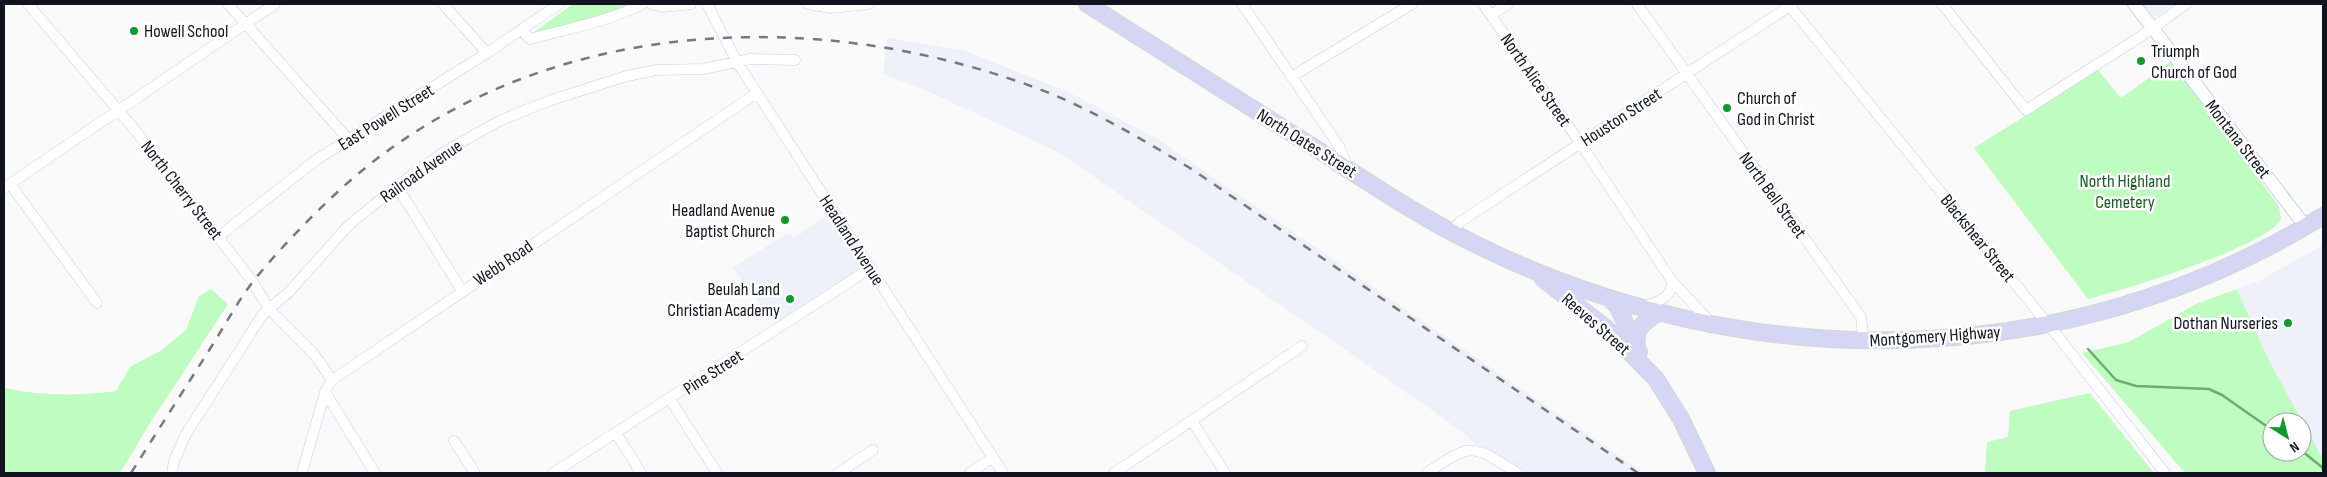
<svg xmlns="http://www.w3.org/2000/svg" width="2327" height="477" viewBox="0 0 2327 477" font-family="'Sofia Sans Condensed',sans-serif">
<rect width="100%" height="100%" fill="#fafafa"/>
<path fill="#eff0f9" d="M2143 4H2175L2154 18Z
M887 38 963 50 1068 92 1156 138 1644 473H1526L1475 444 1464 433 1392 382 1058 152 923 89 883 74Z
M832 211 871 268 779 329 733 268 786 234 795 237Z
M2323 245V459L2267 357 2237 289 2261 280Z"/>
<path fill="#befcc0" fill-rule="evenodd" d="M573 4H634L615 14 533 33Z
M2171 62 2279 206 2281 219C2266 247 2123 290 2088 299L1974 148 2098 70 2121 98Z
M211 289 228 304 152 420 120 473H4V388C43 396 77 396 116 391L130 367 162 350 186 330 199 296Z
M2237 289 2267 357 2323 459V473H2185L2082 353 2129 342 2196 304ZM2272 422H2302V452H2272Z
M2090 393 2154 473H1985L1987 442 2008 437 2010 411Z"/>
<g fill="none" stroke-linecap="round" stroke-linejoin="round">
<path stroke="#68ae6c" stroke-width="2.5" d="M2088 349 2116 380 2136 386 2209 389 2222 395 2272 430
M2302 451 2323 468"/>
<g stroke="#caccf0" stroke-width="11">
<path id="minor" d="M28 4 135 130 253 282 269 309 314 354 332 380
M228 4 349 140
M443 4 487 53
M651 4 663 7 691 4
M707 4 737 62 757 93 1003 473
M808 4 830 8 869 4
M1242 4 1339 146 1348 168
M1483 4 1576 137 1672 281 1710 322
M1637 4 1861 317 1864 341
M1788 4 2060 339 2165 473
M1942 4 2026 110 2146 33 2186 4
M1491 15 1508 4
M521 30 530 39C566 29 611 21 642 4
M1291 77 1412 4
M10 184 97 303
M397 186 462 291
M4 188 275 4
M1451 232 1460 222 1793 4
M218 237 316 160 487 53 559 4
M1645 306C1659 301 1672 298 1672 281
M325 392 375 473
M670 399 717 473
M1192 421 1225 473
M616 433 641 473
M454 441 475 473
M172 473 174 461 186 434 263 314 289 292 348 226 397 186 447 150 501 120 551 100 627 76 656 70 703 69 750 59 795 60
M302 473 325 392 332 380 757 93
M553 473 871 268
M838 473 873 450
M970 473 992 458
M1114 473 1302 346
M1427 473C1473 442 1471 444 1517 473"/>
</g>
<g stroke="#caccf0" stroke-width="14">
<path id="tertiary" d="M2134 4 2306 227"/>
</g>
<g stroke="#d4d5d7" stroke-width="18">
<path id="primary" d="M1087 4C1163 52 1239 100 1315 148 1368 182 1421 218 1477 245 1747 378 2065 375 2323 216
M1543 279 1606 328 1656 379 1681 419 1707 473
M1609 298C1627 312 1625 336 1639 352
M1637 349C1635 327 1640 326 1657 313"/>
</g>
<use href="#minor" stroke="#fff" stroke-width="10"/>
<use href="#tertiary" stroke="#fff" stroke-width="12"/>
<use href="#primary" stroke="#d4d6f4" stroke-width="16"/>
<path stroke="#77787e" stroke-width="2.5" stroke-dasharray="9 9" stroke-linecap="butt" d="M131 473C158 430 186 387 213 344 227 322 239 299 255 279 278 251 303 225 329 200 522 14 814 0 1052 94 1101 115 1147 142 1193 170L1638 473"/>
</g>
<g fill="#119930" stroke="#fff" stroke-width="2">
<circle cx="134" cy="31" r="5"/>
<circle cx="2141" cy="61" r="5"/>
<circle cx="1727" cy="108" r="5"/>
<circle cx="785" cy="220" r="5"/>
<circle cx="790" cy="299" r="5"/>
<circle cx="2288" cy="323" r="5"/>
</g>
<g text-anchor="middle" stroke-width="5" stroke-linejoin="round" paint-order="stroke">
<g font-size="18" fill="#12131f" stroke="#fff" text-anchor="start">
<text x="144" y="37">Howell School</text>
<text x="2151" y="57">Triumph<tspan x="2151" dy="21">Church of God</tspan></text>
<text x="1737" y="104">Church of<tspan x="1737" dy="21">God in Christ</tspan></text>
<text x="775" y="216" text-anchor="end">Headland Avenue<tspan x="775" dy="21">Baptist Church</tspan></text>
<text x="780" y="295" text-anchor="end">Beulah Land<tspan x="780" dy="21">Christian Academy</tspan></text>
<text x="2278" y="329" text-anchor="end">Dothan Nurseries</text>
</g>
<g font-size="18" fill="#12131f" stroke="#fff">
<text transform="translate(1536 80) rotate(55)" y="6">North Alice Street</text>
<text transform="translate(386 117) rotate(-32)" y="6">East Powell Street</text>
<text transform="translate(1621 117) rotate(-33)" y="6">Houston Street</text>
<text transform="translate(2238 139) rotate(52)" y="6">Montana Street</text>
<text transform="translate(1307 143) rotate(32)" y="6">North Oates Street</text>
<text transform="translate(421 171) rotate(-35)" y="6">Railroad Avenue</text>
<text transform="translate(182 190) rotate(52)" y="6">North Cherry Street</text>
<text transform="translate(1773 195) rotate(54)" y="6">North Bell Street</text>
<text transform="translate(1978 238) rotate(51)" y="6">Blackshear Street</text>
<text transform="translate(852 240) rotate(57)" y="6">Headland Avenue</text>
<text transform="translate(503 263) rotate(-34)" y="6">Webb Road</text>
<text transform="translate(1596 324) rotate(41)" y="6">Reeves Street</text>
<text transform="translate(1935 336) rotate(-4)" y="6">Montgomery Highway</text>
<text transform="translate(713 372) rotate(-33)" y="6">Pine Street</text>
</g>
<g font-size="18" fill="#166021" stroke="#fff">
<text x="2125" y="187">North Highland<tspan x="2125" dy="21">Cemetery</tspan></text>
</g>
</g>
<rect width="2327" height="477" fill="none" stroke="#12131f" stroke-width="10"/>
<g transform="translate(2287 437) rotate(144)"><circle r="24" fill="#ffffff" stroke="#a0a1a5"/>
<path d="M0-4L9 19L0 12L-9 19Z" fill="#119930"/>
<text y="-8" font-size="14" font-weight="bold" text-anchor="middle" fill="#12131f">N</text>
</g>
</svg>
